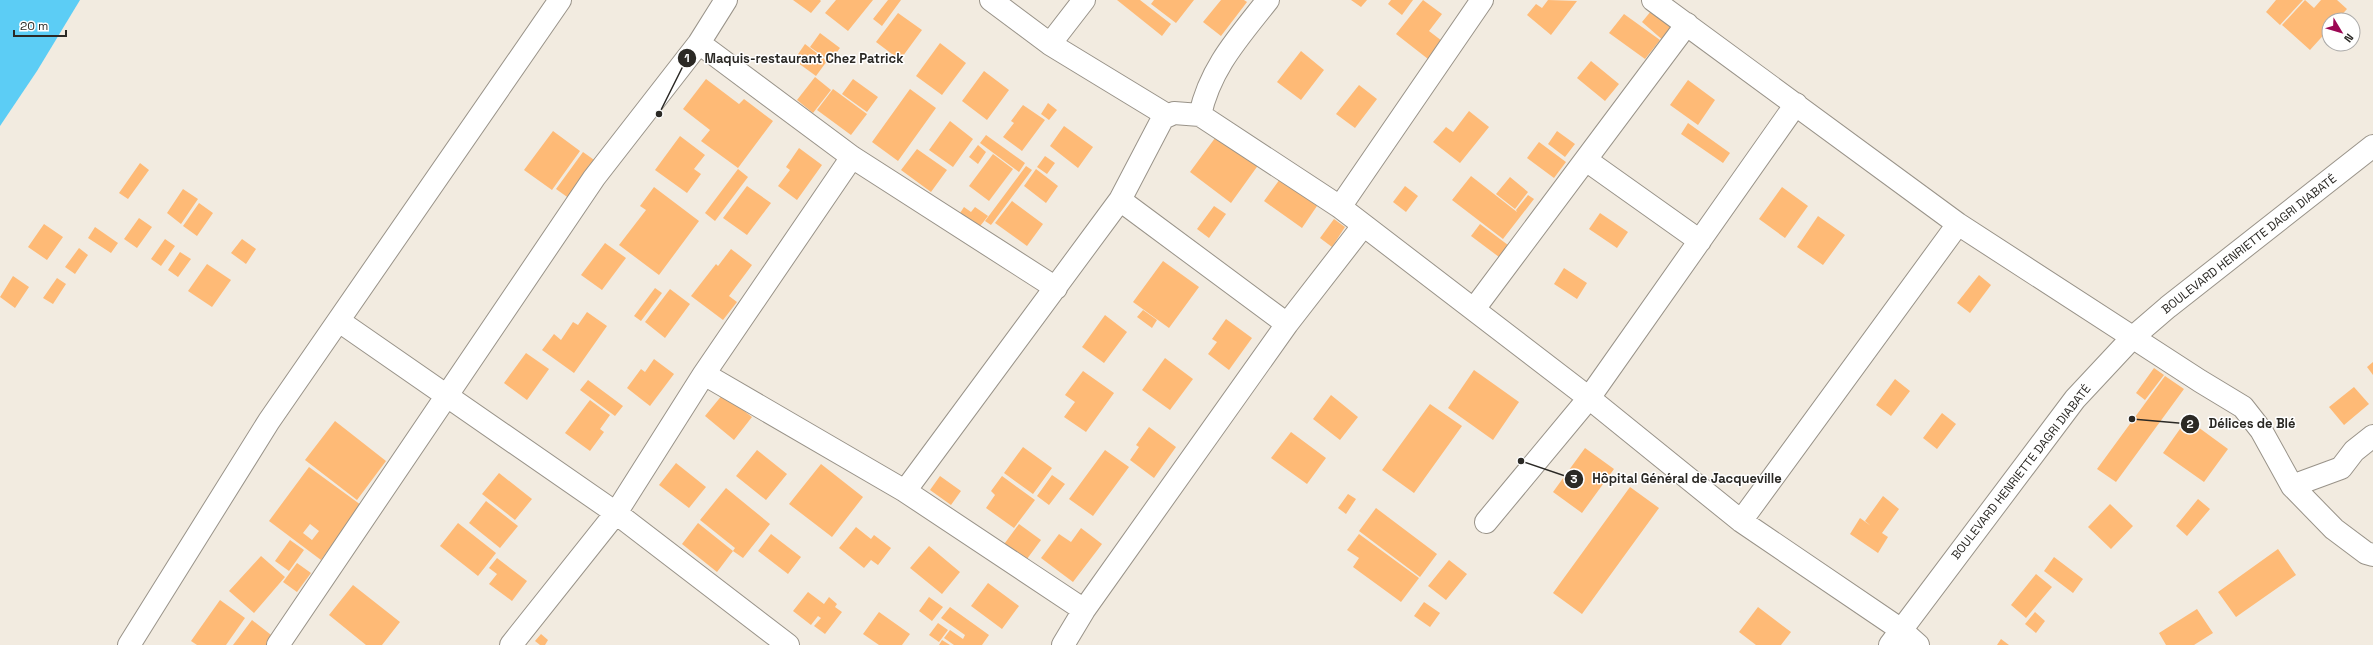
<svg xmlns="http://www.w3.org/2000/svg" width="2373" height="645" viewBox="0 0 2373 645" font-family="'Space Grotesk',sans-serif">
<rect width="100%" height="100%" fill="#f2ebe0"/>
<path fill="#5ccdf5" d="M0 0H80L37 71 0 126Z"/>
<path fill="#feba76" fill-rule="evenodd" d="M793 0H820L821 1 811 13Z
M836 0H873L848 31 825 13Z
M888 0H901L882 26 873 19Z
M1117 0H1140L1171 24 1162 36Z
M1154 0H1194L1176 23 1151 4Z
M1221 0H1244L1247 2 1221 36 1203 22Z
M1351 0H1367L1361 7Z
M1391 0H1413L1402 15 1388 4Z
M1423 0 1442 14 1429 31 1442 41 1428 59 1396 34Z
M1548 0 1577 1 1551 35 1527 15 1536 4 1542 8Z
M2276 0H2303L2280 25 2266 12Z
M2305 0 2314 8 2321 0H2337L2347 9 2337 20H2329V29L2310 50 2282 25Z
M1656 5 1680 24 1665 42 1642 22Z
M898 13 922 30 900 60 876 42Z
M1624 14 1660 40 1645 59 1609 33Z
M820 33 840 48 830 61 810 47Z
M940 43 966 63 942 95 916 76Z
M805 44 827 61 816 76 794 60Z
M1301 51 1324 70 1301 100 1277 82Z
M1591 61 1619 84 1605 101 1577 78Z
M984 71 1009 90 987 120 962 101Z
M815 77 831 90 813 113 797 100Z
M706 79 739 104 744 99 773 121 738 168 701 141 710 130 683 109Z
M853 79 878 97 867 112 842 94Z
M1688 80 1715 100 1698 125 1670 105Z
M1359 85 1377 99 1355 128 1336 114Z
M833 89 867 114 851 135 817 110Z
M910 89 936 108 898 161 872 142Z
M1048 103 1057 110 1049 120 1041 114Z
M1023 105 1045 120 1022 151 1003 137 1014 123 1011 121Z
M1469 111 1489 127 1460 163 1433 142 1446 127 1453 132Z
M950 121 973 139 953 167 929 150Z
M1688 123 1730 153 1723 163 1681 134Z
M1064 126 1093 147 1078 168 1050 146Z
M553 131 580 151 552 190 524 170Z
M1557 131 1575 144 1565 157 1548 144Z
M1218 134 1259 164 1231 203 1190 172Z
M986 135 1025 163 1019 172 980 143Z
M680 136 705 155 694 169 701 174 687 193 655 170Z
M1539 142 1566 162 1554 178 1527 158Z
M978 145 986 152 978 164 969 157Z
M799 148 822 165 797 200 778 186 790 170 786 167Z
M917 149 947 170 931 192 901 170Z
M583 152 597 162 570 199 556 189Z
M993 154 1013 169 989 201 969 186Z
M1045 156 1055 163 1047 174 1037 167Z
M140 163 149 170 128 199 119 193Z
M1026 166 1032 170 991 225 985 221Z
M738 169 748 177 715 221 705 213Z
M1036 169 1058 186 1046 203 1024 186Z
M1471 176 1517 212 1516 210 1528 195 1534 199 1503 239 1452 200Z
M1510 177 1528 192 1515 209 1496 194Z
M1280 179 1317 206 1302 228 1264 201Z
M747 186 771 203 747 235 723 218Z
M1405 186 1418 196 1406 212 1393 202Z
M654 187 699 221 659 275 619 245 646 210 640 206Z
M1782 187 1808 206 1785 238 1759 219Z
M183 189 198 199 181 224 167 213Z
M1012 201 1043 224 1027 246 995 223Z
M199 203 213 213 197 236 183 226Z
M1214 206 1226 214 1209 238 1197 229Z
M964 207 971 212 975 207 988 216 977 230 958 216Z
M1600 213 1628 232 1617 248 1589 229Z
M1818 216 1845 235 1823 265 1797 247Z
M139 218 152 227 137 248 124 239Z
M1334 219 1345 227 1332 247 1320 238Z
M44 224 63 237 47 260 28 247Z
M1480 224 1508 245 1499 257 1471 236Z
M95 227 118 243 111 253 88 238Z
M165 239 175 246 161 266 151 259Z
M242 239 256 249 246 264 231 253Z
M605 243 626 258 602 290 581 275Z
M79 248 88 255 75 274 65 267Z
M731 249 752 265 729 296 737 302 723 320 691 296 716 264 718 266Z
M180 252 191 259 178 277 168 270Z
M1163 261 1199 287 1169 328 1133 302Z
M207 264 231 280 212 307 188 291Z
M1564 268 1587 283 1577 299 1554 284Z
M1979 275 1991 285 1970 313 1957 303Z
M13 276 29 287 15 308 0 297Z
M57 278 66 284 53 304 43 298Z
M655 288 662 293 641 321 634 316Z
M670 289 690 304 665 338 645 322Z
M1143 310 1157 320 1152 328 1137 317Z
M587 312 607 326 574 373 542 350 554 334 561 340 573 322 578 325Z
M1105 315 1127 332 1104 363 1082 347Z
M1226 319 1252 338 1229 370 1208 354 1217 342 1212 339Z
M526 353 549 369 527 400 504 383Z
M1165 358 1193 379 1170 410 1142 390Z
M654 359 674 374 650 406 627 388 641 369 645 372Z
M2373 362V375L2367 367Z
M2154 368 2164 375 2145 400 2136 393Z
M1474 370 1519 402 1493 440 1448 408Z
M1083 371 1114 393 1086 432 1064 417 1075 402 1065 395Z
M2165 376 2184 389 2116 482 2097 469Z
M1895 379 1910 391 1891 416 1876 405Z
M588 380 623 406 615 416 580 390Z
M2354 387 2369 404 2344 425 2329 407Z
M723 394 752 417 734 440 705 416Z
M1331 395 1358 417 1340 440 1313 419Z
M590 400 610 415 600 429 604 432 590 451 565 433Z
M1430 404 1462 426 1414 493 1382 470Z
M1942 413 1956 424 1937 449 1923 438Z
M2187 419 2228 449 2204 482 2163 453Z
M335 421 386 461 357 500 305 460Z
M1149 427 1176 447 1154 478 1130 460 1139 447 1136 445Z
M1291 432 1326 458 1307 484 1271 458Z
M1023 447 1052 468 1033 494 1004 473Z
M1585 448 1614 469 1582 513 1553 492Z
M757 450 787 474 766 500 736 476Z
M1105 450 1129 467 1093 516 1069 499Z
M676 463 706 487 689 508 659 485Z
M821 464 863 497 832 537 789 504Z
M309 467 361 505 321 560 269 521ZM310 524 319 531 312 540 303 533Z
M499 473 532 499 515 520 482 494Z
M1052 475 1065 484 1049 505 1037 496Z
M940 476 961 491 951 505 930 490Z
M1002 476 1035 500 1014 528 986 508 995 495 991 491Z
M1630 487 1659 508 1582 614 1553 593Z
M726 488 770 524 743 558 733 551 735 548 700 520Z
M1348 494 1356 499 1346 514 1338 508Z
M1883 496 1899 509 1882 533 1888 537 1878 553 1850 534 1860 518 1871 526 1865 521Z
M2198 499 2210 509 2187 536 2176 526Z
M486 501 518 526 500 548 469 523Z
M2110 504 2133 526 2111 549 2088 527Z
M1376 508 1437 554 1420 577 1359 531Z
M458 523 496 553 478 576 440 546Z
M698 523 733 551 717 572 682 544Z
M1019 524 1041 540 1024 563 1002 547Z
M856 527 871 539 874 535 891 548 878 565 871 560 864 568 839 548Z
M1081 528 1102 544 1073 582 1041 558 1059 534 1071 542Z
M771 534 801 557 788 574 758 551Z
M1359 534 1419 578 1401 602 1353 567 1359 558 1347 550Z
M290 540 304 550 289 571 275 561Z
M929 546 960 572 942 594 910 568Z
M2278 549 2296 575 2236 617 2218 592Z
M261 556 285 577 254 613 229 591Z
M2054 557 2083 579 2073 593 2044 571Z
M497 558 527 581 512 601 489 584 497 574 489 568Z
M1449 560 1467 574 1446 600 1428 586Z
M297 563 311 573 297 592 283 582Z
M2036 574 2052 587 2026 618 2011 605Z
M988 583 1019 606 1002 629 971 606Z
M353 585 400 622 382 645H366L329 615Z
M808 592 824 604 829 597 837 604 835 607 842 612 825 634 814 626 821 618 818 616 811 625 793 611Z
M929 597 943 607 932 621 919 611Z
M220 600 245 618 226 645H197L191 641Z
M1424 602 1440 613 1430 627 1414 616Z
M950 607 989 635 982 645H954L944 638 950 630 963 639 965 635 941 618Z
M1758 607 1791 632 1781 645H1756L1739 632Z
M2197 609 2213 633 2194 645H2166L2159 633Z
M879 612 910 634 902 645H879L863 634Z
M2035 612 2045 621 2036 633 2025 624Z
M252 620 275 638 270 645H233Z
M938 623 948 630 939 642 929 635Z
M541 634 548 640 545 645H540L535 641Z
M2001 639 2009 645H1997Z
M942 640 950 645H939Z"/>
<g fill="none" stroke-linecap="round" stroke-linejoin="round">
<g stroke="#999389" stroke-width="24">
<path id="minor" d="M991 0 1050 44 1165 114
M1653 0 1958 224 2200 381 2243 407 2261 430 2292 486 2334 529 2366 553 2373 555
M699 43 852 157 1056 288
M1050 44 1084 0
M1165 114 1163 118 1174 113 1200 115 1340 207 1589 398 1741 521 1900 629 1918 645
M1200 115C1210 68 1239 37 1268 0
M1586 160 1700 241
M1120 200 1287 324
M1340 207 1482 0
M1474 309 1687 24
M339 321 616 513 788 645
M704 374 905 491 1084 610
M2292 486 2341 468 2354 451 2373 436
M905 491 1120 200 1165 114
M1741 521 1958 224
M1486 522 1589 398 1796 104
M129 645 269 421 560 0
M278 645 594 178 699 43 726 0
M511 645 616 513 704 374 852 157
M1063 645 1084 610 1287 324 1363 226"/>
</g>
<g stroke="#999389" stroke-width="24">
<path id="major" d="M1890 645 2075 399 2132 338 2168 307 2373 146"/>
</g>
<use href="#minor" stroke="#fff" stroke-width="22"/>
<use href="#major" stroke="#fff" stroke-width="22"/>
</g>
<g text-anchor="middle" stroke-width="3" stroke-linejoin="round" paint-order="stroke">
<g font-size="12" fill="#2b2925" stroke="#fff">
<text transform="translate(2249 244) rotate(-38)" y="4">BOULEVARD HENRIETTE DAGRI DIABATÉ</text>
<text transform="translate(2021 472) rotate(-52)" y="4">BOULEVARD HENRIETTE DAGRI DIABATÉ</text>
</g>
</g>
<path fill="none" stroke="#2b2925" stroke-width="1.5" d="M659 114L687 58M2132 419L2190 424M1521 461L1574 479"/>
<g fill="#2b2925" stroke="#fff" stroke-width="1.5">
<circle cx="659" cy="114" r="4"/>
<circle cx="2132" cy="419" r="4"/>
<circle cx="1521" cy="461" r="4"/>
<circle cx="687" cy="58" r="10"/>
<circle cx="2190" cy="424" r="10"/>
<circle cx="1574" cy="479" r="10"/>
</g>
<g font-size="12" text-anchor="middle" font-weight="bold" fill="#fff">
<text x="687" y="62">1</text>
<text x="2190" y="428">2</text>
<text x="1574" y="483">3</text>
</g>
<g font-size="13" text-anchor="middle" font-weight="bold" fill="#2b2925" stroke="#fff" stroke-width="3" stroke-linejoin="round" paint-order="stroke">
<text x="804" y="63">Maquis-restaurant Chez Patrick</text>
<text x="2252" y="428">Délices de Blé</text>
<text x="1687" y="483">Hôpital Général de Jacqueville</text>
</g>
<g transform="translate(2341 32) rotate(128)"><circle r="19" fill="#ffffff" stroke="#aaa9a8"/>
<path d="M0-3L7 15L0 10L-7 15Z" fill="#9c0753"/>
<text y="-6" font-size="11" font-weight="bold" text-anchor="middle" fill="#2b2925">N</text>
</g>
<path d="M14 30v6h52v-6" fill="none" stroke="#2b2925" stroke-width="2"/>
<text x="20" y="30" font-size="12" fill="#2b2925" stroke="#ffffff" stroke-width="3" paint-order="stroke">20 m</text>
</svg>
